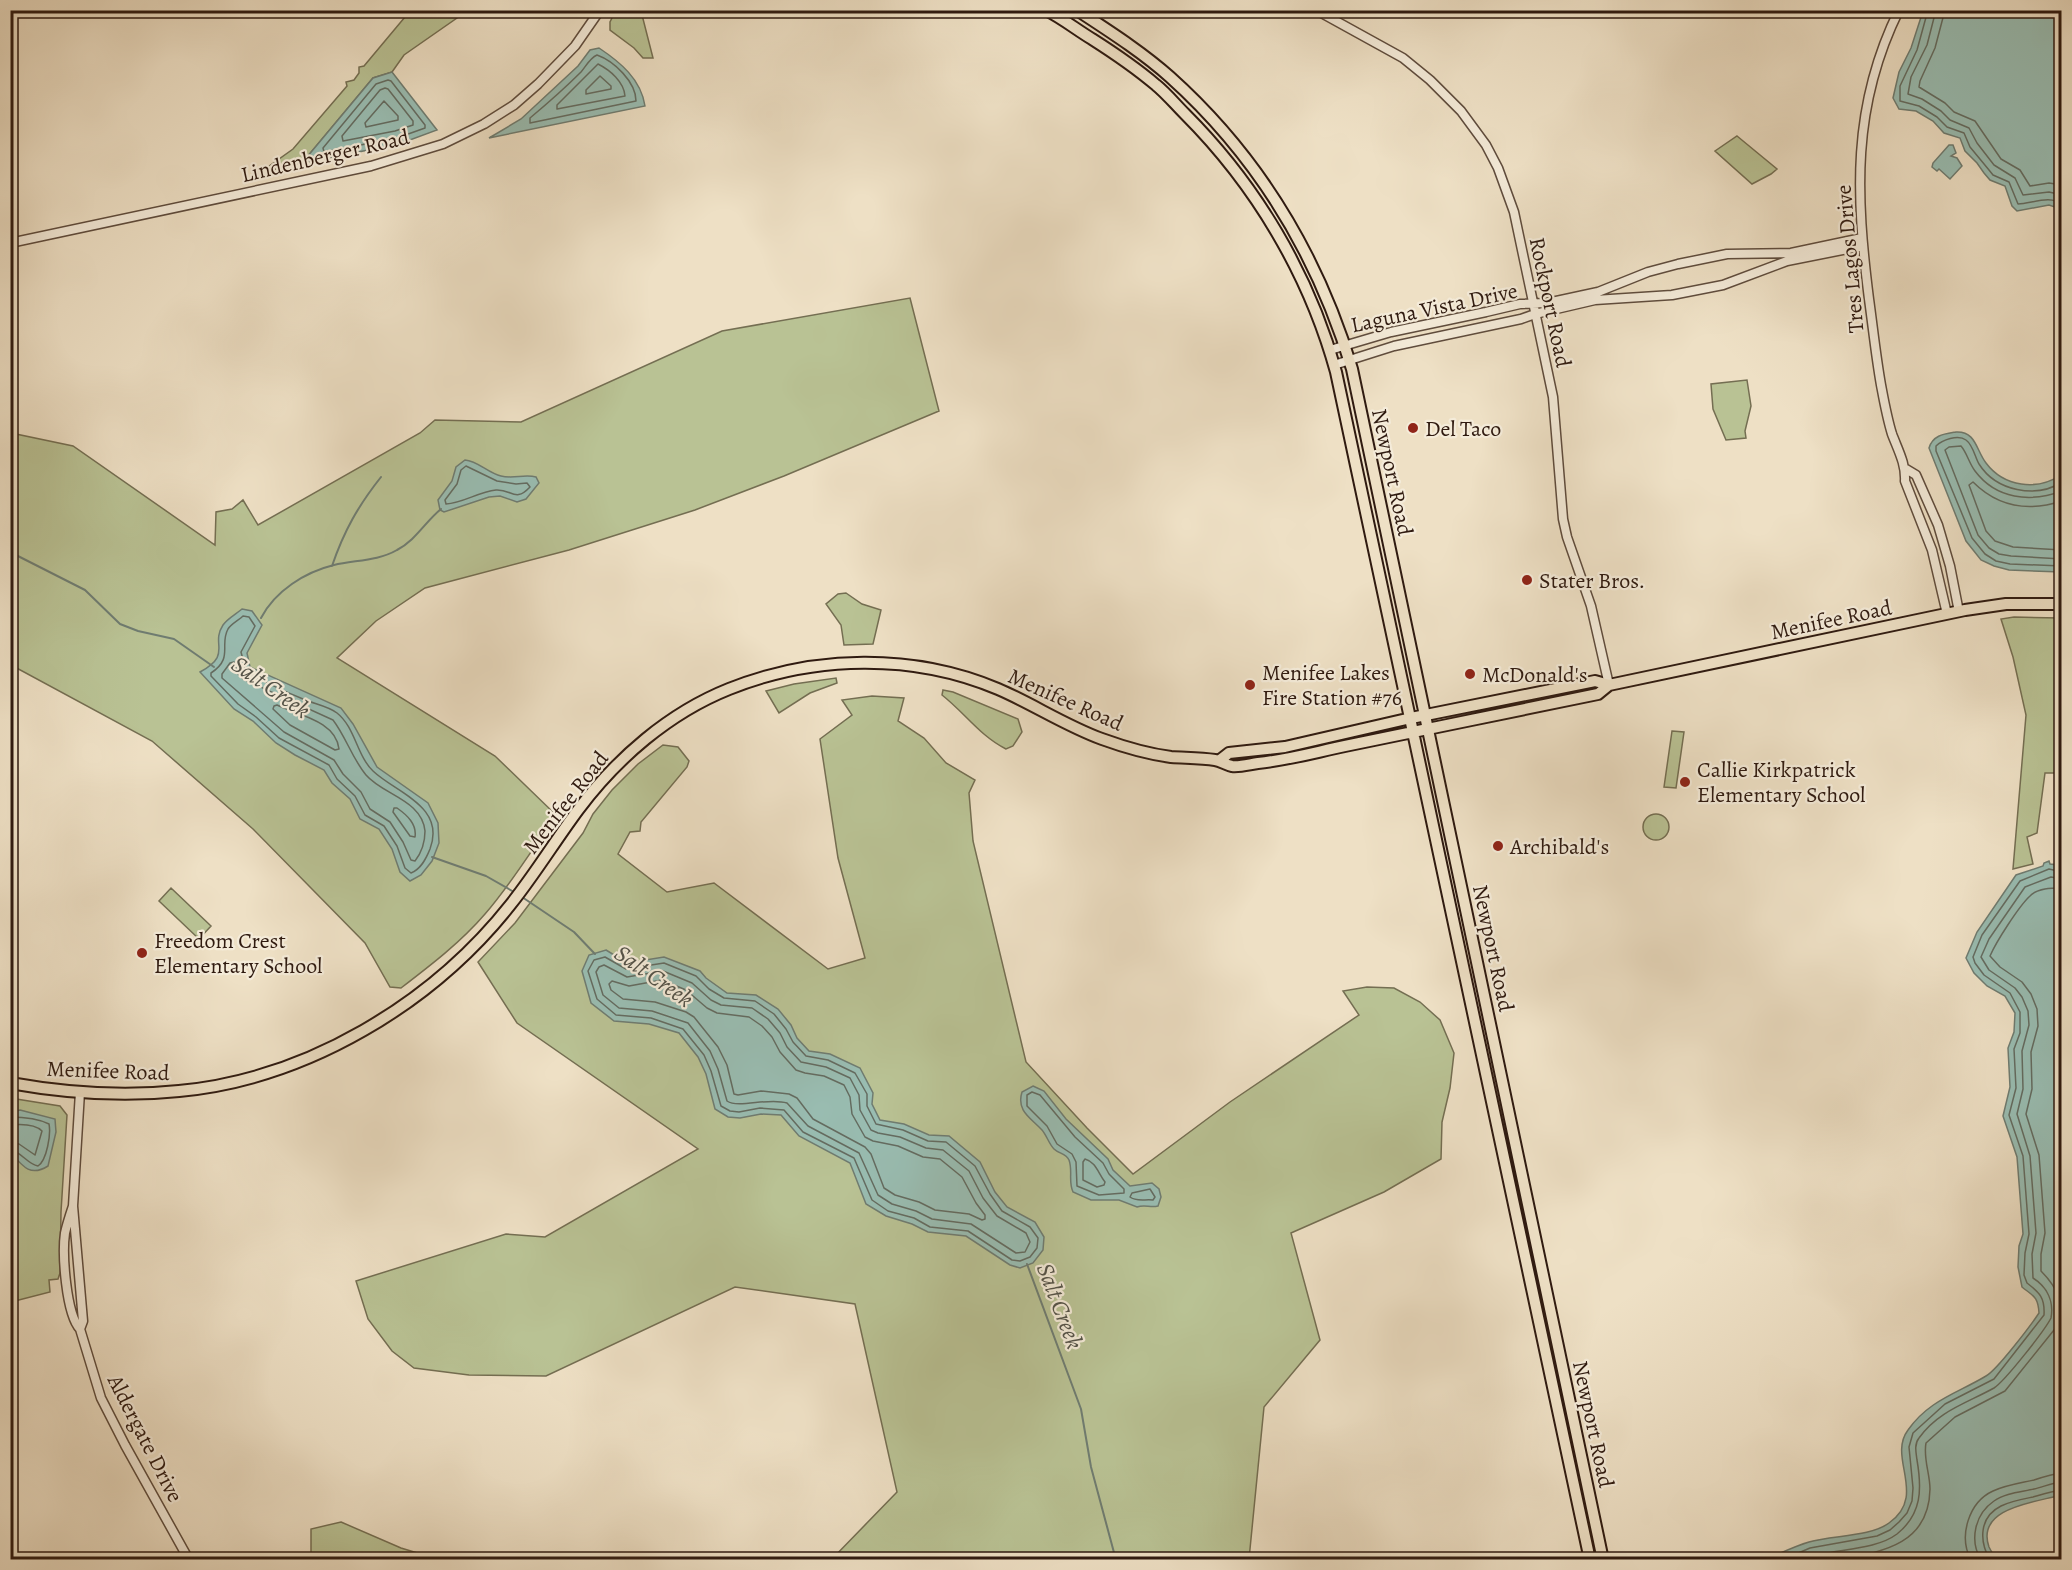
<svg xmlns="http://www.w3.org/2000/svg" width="2072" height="1570" viewBox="0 0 2072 1570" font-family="Alegreya,serif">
<rect width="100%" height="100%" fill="#eee0c5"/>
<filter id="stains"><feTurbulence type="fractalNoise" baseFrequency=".00333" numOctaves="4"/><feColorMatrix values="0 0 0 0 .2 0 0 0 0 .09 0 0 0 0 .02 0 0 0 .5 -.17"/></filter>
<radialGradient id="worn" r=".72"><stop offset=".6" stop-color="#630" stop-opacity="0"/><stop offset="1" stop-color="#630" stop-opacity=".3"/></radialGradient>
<path fill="#b9c294" stroke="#746e52" stroke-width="1.5" d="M616 10 641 11 653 58H643L634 48 610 30V22Z
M410 11H467L404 55 392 72 373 78 302 163 268 171V167L293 149 347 86 346 82 354 80 359 73V67L364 66Z
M1737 136 1777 169 1771 174 1752 184 1715 151Z
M910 298 939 411 784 476 695 510 569 550 425 588 376 621 337 658 495 756 556 815C533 848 512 883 485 914 461 942 431 965 401 988L390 987 365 943 253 829 152 741 11 665V433L73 446 215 545 216 512 232 509 243 500 258 525 420 433 435 420 521 422 722 331Z
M1747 380 1751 406 1745 431 1746 438 1726 440 1713 409 1711 384Z
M846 593 862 604 881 610 873 644 844 645 841 625 826 604 838 594Z
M2014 617 2060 618 2061 622 2062 730 2055 773H2045L2037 833 2027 837 2033 864 2013 869 2026 715 2013 657 2001 619Z
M836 678 837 683 810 693 779 713 766 691 794 684Z
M943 690 953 692 1018 719 1022 732 1013 746 1006 749C980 736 965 713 942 695Z
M872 696 904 698 898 721 924 738 946 763 975 780 969 793 973 841 1026 1062 1087 1128 1133 1174 1230 1102 1359 1015 1343 991 1367 987 1394 988 1420 1002 1440 1020 1454 1053 1450 1088 1442 1122 1441 1159 1384 1192 1291 1233 1320 1340 1264 1407 1249 1559H832L897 1492 855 1304 735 1287 546 1376 469 1375 414 1368 392 1351 368 1319 356 1281 506 1234 545 1237 698 1149 517 1023 478 962 515 923 583 833 593 814 612 790 638 764 663 745 678 747 689 761 687 767 641 822 640 831 630 832 618 854 667 892 714 883 828 969 865 958 838 858 820 739 852 715 842 700Z
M1672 731 1684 732 1676 788 1664 787Z
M1643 827a13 13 0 1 1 26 0a13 13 0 1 1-26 0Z
M171 888 211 926 199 939 159 901Z
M10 1098 60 1106 67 1115 61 1212 60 1273 58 1279 49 1280 50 1292 11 1302Z
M341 1522 401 1548 437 1559H311V1529Z"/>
<path fill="#99bdb2" stroke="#6f7c71" stroke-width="1.5" d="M1923 11H2061V219L2055 207 2049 205 2017 211 2012 206 2005 186 1990 180 1984 173 1977 163 1965 151 1960 138 1944 133 1933 121 1916 111 1899 109 1893 98 1899 72 1911 48Z
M599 48C620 62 641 79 645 106L489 138 521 119 578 66 590 50Z
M392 72 437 130 399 144 302 163 373 78Z
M1949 145H1953L1956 153 1951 156 1957 158 1962 166 1950 179 1939 169 1937 171 1932 167 1933 163Z
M1956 432C1976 431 1976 450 1986 463 2004 487 2037 491 2061 475V572L2009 570 1994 566 1981 560 1966 541 1929 448C1933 435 1944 434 1956 432Z
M465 460C478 461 488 473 501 476 513 479 525 474 536 477L539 483 526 499 517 502 500 496 489 497 444 512 440 510 438 500 452 481 456 467Z
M242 609 252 611 262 625 247 653 250 667 341 708 353 724 377 767 428 803 438 823 439 843 432 861 421 875 410 881 400 872 392 849 379 829 360 819 350 799 332 783 324 770 295 755 276 743 253 721 234 709 200 672C233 654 210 645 223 625 227 619 236 614 242 609Z
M2049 861 2050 864 2059 865 2062 876 2061 1495C2038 1502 1975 1507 1989 1547 1991 1551 1994 1556 1997 1559H1767C1781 1553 1795 1546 1809 1542 1833 1535 1870 1537 1889 1523 1928 1495 1887 1458 1908 1430 1929 1400 1958 1393 1986 1376 1997 1370 2031 1325 2039 1313 2038 1296 2033 1296 2022 1287L2018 1267 2019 1246 2023 1234 2017 1157 2003 1116 2010 1087 2008 1048 2014 1032 2015 1013 2005 996 1987 986 1974 973 1966 958 1977 932 2016 875 2043 866 2044 863Z
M606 950 627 963 664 957 700 971 706 978 727 993 756 995 778 1009 791 1025 797 1038 809 1051 830 1054 860 1068 873 1093 872 1104 880 1120 904 1124 929 1135 949 1136 980 1162 995 1192 1007 1207 1035 1222 1044 1237 1043 1250 1033 1263 1020 1268 1010 1265 966 1236 928 1232 912 1224 886 1216 866 1204 850 1163 799 1136 781 1115 761 1114 740 1118 728 1117 715 1109 706 1074 698 1057 679 1033 649 1024 614 1021 591 1003 582 971 589 955Z
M1033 1086 1044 1091 1066 1119 1108 1159 1113 1170 1130 1186 1152 1183 1159 1189 1161 1197 1158 1206C1150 1208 1145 1204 1137 1207L1119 1200H1091L1073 1192C1068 1181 1073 1171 1069 1160 1066 1153 1059 1154 1054 1149 1049 1144 1047 1136 1042 1130 1031 1118 1016 1111 1022 1092Z
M20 1110 55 1119 56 1132 48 1166C31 1177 23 1167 11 1153V1112Z"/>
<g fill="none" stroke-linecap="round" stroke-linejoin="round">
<path stroke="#646c61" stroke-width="1.5" d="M1928 10 1917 50 1900 86V101L1919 106 1937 117 1947 127 1964 133 1970 147 1989 170 1993 175 2009 182 2018 204C2031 204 2051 194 2062 205
M1936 10 1927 45 1911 77 1908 94 1922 99 1941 111 1950 120 1969 128 1977 143 1994 165 2015 178 2023 195 2049 192 2062 195
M1945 10 1935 48 1920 81 1919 87 1945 103 1954 112 1975 121 2001 159 2020 170 2030 186 2049 183 2062 185
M597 55C614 61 636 82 636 101L530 123V118C548 103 565 88 581 72 586 66 590 58 597 55Z
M598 64C610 70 624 82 625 96L557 109V105Z
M600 76 611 86V89L586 94V90Z
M388 80 391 81 425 125V128L397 138 324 152 323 148 376 84Z
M385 88 388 89 413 121V125L395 131 343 141 342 136 380 90Z
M384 101 398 116V120L366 127 365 123Z
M466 466 497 481 516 484 527 483 530 487C515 503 512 489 496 490 478 492 463 503 446 504L445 500 457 484 461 470Z
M2062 482C2036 499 1996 491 1979 464 1975 457 1973 445 1966 440 1958 434 1942 440 1936 446V451L1972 538 1985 554 1996 561 2010 564 2062 566
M2062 491C2030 503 1996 499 1975 471 1969 463 1967 453 1961 446L1949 447 1945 450 1978 535 1989 548 1999 554 2011 556 2062 559
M2062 501C2028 512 1998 507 1973 482L1969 485 1986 531 1995 541 2013 547 2062 550
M243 616 249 617 255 626 241 652 246 671C262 681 286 692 303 699 314 704 328 706 337 713 355 727 357 756 373 771 396 793 446 806 430 849 426 859 421 869 411 873L405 868 397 846 384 826 365 815 355 796 337 779 329 765 279 738 256 717 238 704 211 676V673C234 658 219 645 228 629 231 624 239 620 243 616Z
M234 662 238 674 243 679 333 720C346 737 352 758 366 775 383 795 422 800 425 831 425 843 422 852 415 861L411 860 403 842 390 822 370 809 361 792 343 774 334 760 284 732 222 678V674L230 663Z
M277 705C298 715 336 721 339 749L335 750 290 725 273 709 274 706Z
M394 808H397C407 815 417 824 415 837L410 836 393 812Z
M605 957 626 969 664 963 696 976 709 989 724 998 755 1001 774 1014 786 1029 793 1042 806 1056 828 1060 855 1073 867 1094V1106L876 1124 903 1130 928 1141 946 1142 975 1166 990 1194 1002 1211 1030 1227 1038 1238 1037 1248 1030 1257 1020 1261 1012 1260 968 1231 930 1227 914 1218 888 1211 872 1200 854 1158 803 1132 784 1110 760 1108 739 1112 730 1111 721 1106 711 1071 704 1055 683 1029 651 1018 616 1015 597 999 588 971 594 960Z
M604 965 627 977 663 971 692 983 711 1000 721 1005 752 1008 768 1019 780 1033 787 1047 801 1062 826 1067 850 1078 859 1095 860 1110 871 1130 878 1133 900 1137 926 1148 943 1150 969 1171 983 1198 997 1216 1026 1233 1030 1242 1025 1252 1016 1253 971 1224 932 1219 916 1211 892 1204 878 1195 859 1153 808 1126 787 1103C768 1097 739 1109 727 1101L718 1069 710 1051 688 1023 652 1011 619 1008 603 995 596 972 599 967Z
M662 980 686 990 707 1008 717 1013 749 1017 762 1026 772 1037 780 1052 796 1070 805 1073 824 1076 844 1085 850 1097 852 1114 865 1137 873 1141 898 1146 923 1157 940 1159 962 1177 976 1203 985 1215V1219L982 1220 969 1214 935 1210 919 1202 895 1195 884 1188 871 1154 865 1147 813 1119 797 1098 789 1094 761 1091 738 1095 734 1094 727 1065 718 1047 694 1017 686 1012 655 1002 623 999 611 990 609 984 612 981 629 986Z
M1032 1092 1040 1095 1075 1137 1103 1163 1109 1174 1124 1189V1193L1099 1195 1077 1186 1076 1162 1072 1154 1057 1144 1047 1126 1027 1106V1095Z
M10 1117C23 1117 37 1118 49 1124 51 1134 47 1160 38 1166 27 1164 21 1151 10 1150
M10 1125C20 1124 35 1124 42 1131L35 1155 19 1144 10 1142
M1085 1159C1096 1162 1098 1173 1105 1182L1104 1185 1097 1187 1083 1180V1162Z
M1150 1189 1155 1197 1153 1200C1145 1199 1136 1202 1130 1197L1132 1193Z
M1782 1560 1810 1548 1877 1536 1890 1530 1899 1522 1907 1513 1912 1501 1913 1488 1909 1447 1913 1433 1945 1404 1994 1379 2044 1315C2045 1298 2040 1293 2027 1283L2024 1275 2025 1253 2029 1234 2023 1156 2009 1115 2016 1088 2014 1049 2020 1033V1012L2010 993 1984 975 1975 963 1973 957 1982 935 2020 881 2049 869 2062 872
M1801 1560C1830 1548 1873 1552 1897 1534 1922 1514 1922 1489 1917 1460 1916 1453 1914 1444 1919 1438 1938 1411 1967 1403 1994 1388 2005 1381 2045 1330 2051 1318 2054 1301 2047 1287 2033 1278L2032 1254 2036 1233 2030 1156 2017 1114 2023 1089 2022 1051 2029 1025 2028 1011 2022 997 2015 988 1989 970 1981 957 1989 939 2025 887 2051 877 2062 879
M1837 1560C1880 1552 1929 1546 1930 1489 1930 1474 1923 1458 1926 1443L1955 1417 2005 1391 2054 1330C2069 1309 2057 1287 2041 1271V1254L2045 1233 2039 1155 2026 1114 2032 1089 2031 1052 2038 1026 2037 1009 2031 994 2022 982 2000 967 1990 956C1996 942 2019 906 2030 896 2038 888 2051 888 2062 888
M1971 1560C1958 1536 1969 1502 1993 1491 2006 1485 2021 1483 2034 1480 2043 1477 2052 1474 2062 1473
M1981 1560C1969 1540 1975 1514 1994 1501 2005 1493 2021 1492 2034 1489 2043 1487 2052 1483 2062 1482
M1990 1560C1979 1541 1979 1517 2001 1506 2011 1501 2023 1499 2033 1497 2043 1494 2052 1491 2062 1490"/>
<path stroke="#6f7c71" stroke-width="2" d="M10 552 85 590 120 624 138 631 174 639 214 667
M332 566C344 531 358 506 381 477
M261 618C275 591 305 572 334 565 355 560 378 561 397 550 416 540 425 522 441 509
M432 857 486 876 514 892
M522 897 574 932 595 954
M1027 1264 1081 1409 1091 1467 1116 1560"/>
<g stroke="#5f4c3d" stroke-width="11">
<path id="minor" d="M1316 10 1403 58 1430 80 1461 111 1486 145 1498 168 1514 212 1553 397 1563 519 1567 537 1591 606 1609 685
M1899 10C1851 107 1856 196 1869 299 1873 328 1876 357 1881 385 1884 401 1887 418 1892 434 1898 450 1906 464 1905 481L1932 550 1947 614
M10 243 371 166 443 144 484 124 514 105 538 84 575 46 600 10
M1330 350 1391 332 1486 312 1520 304 1547 303 1598 292 1648 272 1678 264 1727 254 1791 253 1862 238
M1334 365 1394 346 1521 319 1535 314 1595 300 1672 295 1723 285 1787 261 1863 246
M1906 469 1916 475 1938 525 1950 566 1959 612
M73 1206C70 1215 67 1224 65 1233 62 1254 66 1314 80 1329L101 1398 125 1445 189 1560
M80 1329 83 1321 73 1206 80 1092"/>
</g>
<g stroke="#2f1a10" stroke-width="14">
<path id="major" d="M1046 10C1062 18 1077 30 1092 39 1114 53 1136 68 1156 85 1166 93 1175 104 1185 114 1256 185 1309 274 1336 372L1590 1560
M1077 10C1109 31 1142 52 1170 77 1258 156 1318 256 1352 369L1603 1560
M1220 760 1229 753 1285 747 1411 718 1595 681 1609 685 1965 610 2006 604H2062
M10 1083C66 1093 123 1097 179 1091 307 1079 432 1004 511 904 535 874 555 841 578 810 617 758 669 713 729 689 814 655 913 653 998 689 1033 704 1066 726 1102 739 1124 747 1148 754 1171 757 1186 758 1201 758 1215 760 1221 761 1226 765 1232 766 1240 767 1250 764 1258 763 1288 760 1316 752 1345 746 1429 728 1514 712 1598 694L1609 685"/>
</g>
<use href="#minor" stroke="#f4ebd9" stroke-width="8"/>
<use href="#major" stroke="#eee0c5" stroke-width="10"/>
</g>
<g fill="#8f2418" stroke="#f4ebd9" stroke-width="2">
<circle cx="1413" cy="428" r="6"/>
<circle cx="1527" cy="580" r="6"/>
<circle cx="1470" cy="674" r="6"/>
<circle cx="1250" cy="685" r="6"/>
<circle cx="1685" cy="782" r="6"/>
<circle cx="1498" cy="846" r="6"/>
<circle cx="142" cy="953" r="6"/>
</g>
<g text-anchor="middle" stroke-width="4.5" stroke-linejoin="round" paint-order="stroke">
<g font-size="22" fill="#2f1a10" stroke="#f4ebd9">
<text transform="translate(325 155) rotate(-13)" y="8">Lindenberger Road</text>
<text transform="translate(1849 259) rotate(-95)" y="8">Tres Lagos Drive</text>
<text transform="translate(1551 302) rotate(78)" y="8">Rockport Road</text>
<text transform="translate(1434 307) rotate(-12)" y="8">Laguna Vista Drive</text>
<text transform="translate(1393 472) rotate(78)" y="8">Newport Road</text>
<text transform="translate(1831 619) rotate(-12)" y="8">Menifee Road</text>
<text transform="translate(1066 699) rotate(24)" y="8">Menifee Road</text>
<text transform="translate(565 802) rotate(-52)" y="8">Menifee Road</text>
<text transform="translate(1494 948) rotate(78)" y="8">Newport Road</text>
<text transform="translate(108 1070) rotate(2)" y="8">Menifee Road</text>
<text transform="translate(1594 1424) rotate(78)" y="8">Newport Road</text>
<text transform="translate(146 1438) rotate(63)" y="8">Aldergate Drive</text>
</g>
<g font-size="22" fill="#2f1a10" stroke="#f4ebd9" text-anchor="start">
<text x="1425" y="436">Del Taco</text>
<text x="1539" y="588">Stater Bros.</text>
<text x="1262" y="680">Menifee Lakes<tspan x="1262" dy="25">Fire Station #76</tspan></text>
<text x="1482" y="682">McDonald's</text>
<text x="1697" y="777">Callie Kirkpatrick<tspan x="1697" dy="25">Elementary School</tspan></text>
<text x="1510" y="854">Archibald's</text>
<text x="154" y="948">Freedom Crest<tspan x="154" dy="25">Elementary School</tspan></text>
</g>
<g font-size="24" font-style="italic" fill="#545349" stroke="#f4ebd9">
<text transform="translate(271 687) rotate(35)" y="8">Salt Creek</text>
<text transform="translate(654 976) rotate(35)" y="8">Salt Creek</text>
<text transform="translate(1060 1306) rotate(69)" y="8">Salt Creek</text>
</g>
</g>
<rect width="2072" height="1570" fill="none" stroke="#eee0c5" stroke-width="36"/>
<rect x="12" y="12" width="2048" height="1546" fill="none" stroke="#2f1a10" stroke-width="3"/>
<rect x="18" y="18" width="2036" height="1534" fill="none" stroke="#2f1a10" stroke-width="1.5"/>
<rect width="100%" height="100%" filter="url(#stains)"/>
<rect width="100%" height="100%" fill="url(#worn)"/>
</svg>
